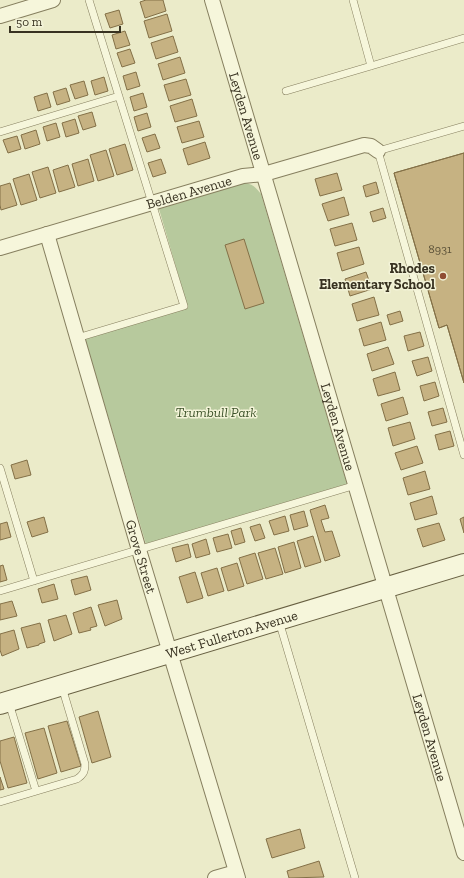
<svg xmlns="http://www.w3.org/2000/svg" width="464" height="878" viewBox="0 0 464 878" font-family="'Zilla Slab',serif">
<rect width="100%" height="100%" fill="#ebebc9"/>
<path fill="#b7c99d" d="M245 183C253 184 256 188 261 194L347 484 146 544 85 339 188 308 159 209Z"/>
<path fill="#c6b282" stroke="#837047" d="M146 0H163L166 11 145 18 140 2Z
M119 10 123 24 110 28 105 14Z
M167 14 172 31 149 38 144 21Z
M125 31 130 45 116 49 112 35Z
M173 36 178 52 156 59 151 43Z
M130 49 135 63 122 67 117 53Z
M180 57 185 73 163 80 158 64Z
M136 72 140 86 127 90 123 76Z
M104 77 108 91 95 95 91 81Z
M186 79 191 95 169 101 164 85Z
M84 81 88 95 75 99 70 85Z
M66 88 70 101 57 105 53 92Z
M47 93 51 107 38 111 34 97Z
M143 93 147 107 134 111 130 97Z
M192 99 197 116 175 122 170 106Z
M92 112 96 126 83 130 78 116Z
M147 113 151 127 138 131 134 117Z
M75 119 79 133 66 137 62 123Z
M199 121 204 137 182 143 177 127Z
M56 123 60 137 47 141 43 127Z
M36 130 40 144 25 149 21 135Z
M155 134 160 148 147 152 142 138Z
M17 136 21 149 8 153 3 140Z
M205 142 210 158 188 165 183 149Z
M125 144 133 170 117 175 109 149Z
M106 150 114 176 98 181 90 155Z
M464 153V383L447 325 439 328 394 173Z
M464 153V383L447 325 439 328 394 173Z
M88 159 94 181 78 186 72 164Z
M161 159 166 173 153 177 148 163Z
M68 165 75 187 59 192 53 170Z
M48 167 56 193 40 198 32 172Z
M337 173 342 190 320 196 315 179Z
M29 174 37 200 21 205 13 179Z
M376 182 379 193 366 197 363 186Z
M10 183 17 205 1 210 0 205V186Z
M344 197 349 215 328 221 322 204Z
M383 208 386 218 373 222 370 212Z
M352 223 357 240 335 246 330 229Z
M244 239 264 303 245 309 225 245Z
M359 247 364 264 342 271 337 253Z
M366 272 372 289 350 296 345 279Z
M374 297 379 315 357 321 352 304Z
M400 311 403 321 390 325 387 315Z
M381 322 386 340 364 346 359 329Z
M420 332 424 346 408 351 404 336Z
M388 347 394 364 372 371 367 354Z
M428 357 432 371 417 376 412 361Z
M395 372 400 390 378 396 373 379Z
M435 382 439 396 424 401 420 386Z
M403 397 408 414 386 421 381 404Z
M443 408 447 422 432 426 428 412Z
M410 422 415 439 393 446 388 428Z
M450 431 454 446 439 450 435 435Z
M417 446 423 463 401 470 395 453Z
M27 460 31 475 15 479 11 465Z
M425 471 430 489 408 495 403 478Z
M432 496 437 514 415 520 410 503Z
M325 505 329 518 321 520 325 532 332 531 340 556 325 561 310 510Z
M304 511 308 526 294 530 290 515Z
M285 516 289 531 274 535 269 521Z
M44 517 48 532 32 537 27 522Z
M464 517V533L460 519Z
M7 522 11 537 0 540V524Z
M439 523 445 540 423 547 417 529Z
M260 524 265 538 255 541 250 527Z
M241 528 245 542 235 545 231 531Z
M228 534 232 548 217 552 213 538Z
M313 536 321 562 305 567 297 541Z
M206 539 210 554 196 558 192 544Z
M294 542 301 568 285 573 278 547Z
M188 544 191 557 176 562 172 548Z
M275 548 283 574 266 579 258 553Z
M255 553 263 579 247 584 239 558Z
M237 563 244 586 228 591 221 568Z
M3 565 7 580 0 582V566Z
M217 568 224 591 208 596 201 573Z
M195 572 203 598 187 603 179 577Z
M87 576 91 590 75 595 71 580Z
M54 584 58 599 42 603 38 589Z
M117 600 122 619 105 626 98 605Z
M12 601 17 616 0 620V604Z
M91 607 97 626 90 628 91 630 79 633 73 613Z
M66 615 72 634 54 641 48 620Z
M40 623 45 642 39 644V645L27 648 21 628Z
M14 630 19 649 2 656 0 650V634Z
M98 711 111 757 92 763 79 717Z
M67 721 81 766 61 772 48 726Z
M44 728 57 773 38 779 25 733Z
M14 737 27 783 8 788 0 761V741Z
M0 777 4 789 0 790Z
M300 829 305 848 272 858 266 839Z
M319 861 324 877 289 878 287 871Z"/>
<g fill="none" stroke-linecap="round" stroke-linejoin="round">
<g stroke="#867f5f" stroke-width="8">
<path id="lane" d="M353 0 371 66 464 38
M286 91 371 66
M464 126 378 151 464 455
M0 132 119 96
M77 338 184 306 89 0
M0 468 34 581
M0 591 356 485
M279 621 355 878
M9 703 36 791
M0 802 77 779C83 775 85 772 85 764L62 687"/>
</g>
<g stroke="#867f5f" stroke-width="16">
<g id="street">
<path id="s1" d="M212 0 464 853"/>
<path d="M0 16 53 0"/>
<path id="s2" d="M47 234 139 550 238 878"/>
<path id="s3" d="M0 248 243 176 264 174 364 145 371 146 378 151"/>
<path d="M215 878 236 872"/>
</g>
</g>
<g stroke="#686042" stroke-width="22">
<g id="secondary">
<path id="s4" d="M0 704 464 564"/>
</g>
</g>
<use href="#lane" stroke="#f6f6db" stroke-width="7"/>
<use href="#street" stroke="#f6f6db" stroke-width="14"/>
<use href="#secondary" stroke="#f6f6db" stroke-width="20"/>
</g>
<circle fill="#904d34" stroke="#f3f3d8" stroke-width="1.5" cx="443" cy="276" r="4"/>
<g text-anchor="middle" stroke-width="3" stroke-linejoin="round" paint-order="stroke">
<g font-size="12" fill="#5c5239">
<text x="440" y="253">8931</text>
</g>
<g font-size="14" fill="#383221" stroke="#f3f3d8">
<text dy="5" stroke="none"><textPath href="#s1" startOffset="121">Leyden Avenue</textPath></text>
<text dy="5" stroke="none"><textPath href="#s3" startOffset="197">Belden Avenue</textPath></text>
<text dy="5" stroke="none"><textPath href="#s1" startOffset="445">Leyden Avenue</textPath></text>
<text dy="5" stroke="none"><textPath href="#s2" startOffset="336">Grove Street</textPath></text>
<text dy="5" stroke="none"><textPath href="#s4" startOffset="242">West Fullerton Avenue</textPath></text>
<text dy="5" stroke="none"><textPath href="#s1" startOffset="769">Leyden Avenue</textPath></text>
</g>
<g font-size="14" font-weight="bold" fill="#383221" stroke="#f3f3d8" text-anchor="end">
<text x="435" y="273">Rhodes<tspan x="435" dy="16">Elementary School</tspan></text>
</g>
<g font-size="14" font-style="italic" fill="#3c5229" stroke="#f3f3d8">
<text x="216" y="417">Trumbull Park</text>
</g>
</g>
<path d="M10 26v6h110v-6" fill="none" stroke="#383221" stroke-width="2"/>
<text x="16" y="26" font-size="12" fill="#383221" stroke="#f3f3d8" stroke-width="3" paint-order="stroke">50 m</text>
</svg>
